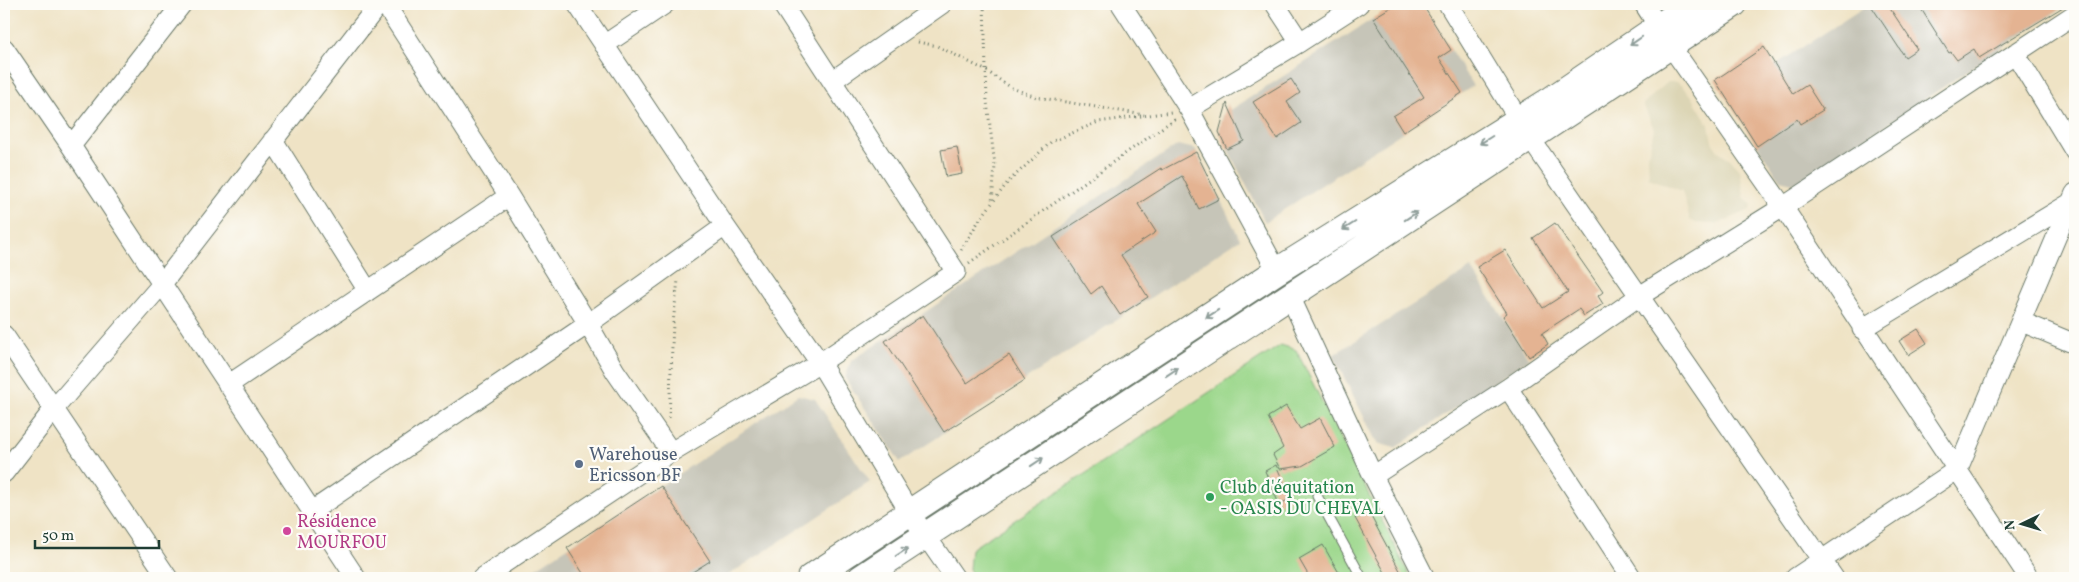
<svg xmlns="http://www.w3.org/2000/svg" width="2079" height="582" viewBox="0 0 2079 582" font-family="Vollkorn,serif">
<rect width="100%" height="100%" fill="#fdfcf7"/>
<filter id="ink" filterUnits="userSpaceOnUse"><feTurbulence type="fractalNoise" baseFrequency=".02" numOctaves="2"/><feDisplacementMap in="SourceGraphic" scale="10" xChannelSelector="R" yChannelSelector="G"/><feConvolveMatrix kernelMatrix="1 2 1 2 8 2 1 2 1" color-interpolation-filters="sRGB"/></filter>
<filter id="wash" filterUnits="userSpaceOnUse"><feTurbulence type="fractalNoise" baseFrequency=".0096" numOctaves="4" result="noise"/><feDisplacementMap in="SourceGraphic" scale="20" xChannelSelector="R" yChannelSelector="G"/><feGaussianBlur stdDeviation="1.12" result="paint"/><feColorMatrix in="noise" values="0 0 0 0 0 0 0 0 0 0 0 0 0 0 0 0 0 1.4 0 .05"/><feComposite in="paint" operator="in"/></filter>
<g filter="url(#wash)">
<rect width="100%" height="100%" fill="#efe3c5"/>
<path fill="#dcd5b5" d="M1668 82H1677L1691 95 1709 125 1712 142 1718 151 1730 159 1740 170 1744 197 1752 205 1750 210 1717 224 1696 223 1690 220 1682 191 1649 178 1648 156 1654 129 1643 104Z"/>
<path fill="#c6c5b8" d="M1396 4H1422L1473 86 1265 222 1219 132 1223 115Z
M1869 4H2068L1797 184 1780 180 1726 97Z
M1178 145 1195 149 1240 239 900 462 845 378 851 361Z
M1471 268 1529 359 1395 448 1377 443 1333 355Z
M798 395 815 399 870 482 724 578H521Z"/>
<path fill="#9bd78b" stroke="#5d8a60" d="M1281 345 1296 350 1411 578H975L969 569 971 549Z"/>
<g id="blocks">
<path fill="#e4b392" d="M1396 4H1422L1451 50 1439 58 1462 93 1403 132 1393 116 1424 97 1373 18Z
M1870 4H1887L1917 49 1905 57Z
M1918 4H2068L1979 58 1974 49 1957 60 1951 52 1949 53Z
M1764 47 1793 94 1807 85 1823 110 1800 124 1797 119 1757 146 1715 80Z
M1291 79 1300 93 1287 102 1301 123 1277 139 1253 102Z
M1227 103 1244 141 1227 149 1219 132Z
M957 147 962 174 946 177 941 150Z
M1196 152 1219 199 1199 209 1182 176 1138 204 1156 232 1121 255 1148 297 1120 315 1101 286 1091 294 1053 237 1161 168 1162 170Z
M1555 223 1603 292 1598 296 1603 304 1584 316 1579 309 1542 333 1548 344 1529 357 1503 316 1507 313 1477 267 1505 250 1543 308 1568 292 1533 238Z
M923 315 967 383 1009 355 1025 380 944 432 885 341Z
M1918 329 1927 343 1908 355 1899 341Z
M1286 406 1300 429 1320 418 1335 447 1302 466 1280 469 1273 455 1283 448 1268 417Z
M1276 465 1291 499 1279 504 1265 471Z
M661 486 710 561 683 578H586L567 548Z
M1368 511 1404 578H1388L1355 518Z
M1323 545 1342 578H1310L1299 559Z"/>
</g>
</g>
<g filter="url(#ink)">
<use href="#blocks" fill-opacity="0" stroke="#687767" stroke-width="1"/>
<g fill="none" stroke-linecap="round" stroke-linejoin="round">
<g stroke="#687767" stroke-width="11">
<path id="lane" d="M1317 496 1362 578"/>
</g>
<g stroke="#687767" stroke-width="21">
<path id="street" d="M385 4 509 196 588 324 615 371 671 452
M577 4 725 226 820 363 910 513 955 578
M1121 4 1189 109 1277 271
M1275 4 1300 42
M1448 4 1530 138 1834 578
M1644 4 1658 26
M604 45 665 4
M1670 45 1783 207 2029 578
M4 48 71 146 356 578
M2015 53 2075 152
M832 81 942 4
M1189 109 1300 42 1359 4
M273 140 368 291
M71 146 182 4
M1289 294 1373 476 1425 578
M2022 322 2075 344
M1862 329 2072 202
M4 335 168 578
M228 385 509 196
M1508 388 1632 578
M4 473 53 410 162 284 379 4
M1373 476 1508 388 1638 297 1783 207 2075 14
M312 511 588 324 725 226
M482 578 671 452 820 363 956 272 782 4
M1795 578 1958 469 2075 193"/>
</g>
<g stroke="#687767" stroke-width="28">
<path id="secondary" d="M810 578 1277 271 1552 99 1692 4
M861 578 1734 4"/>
</g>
<path stroke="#687767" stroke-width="3" stroke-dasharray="1 4" stroke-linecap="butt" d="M984 4 987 102 995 166 992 203
M918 42 937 46 985 70 1012 88 1036 97 1144 115
M961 250 980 219 1008 182 1051 142 1098 122 1171 112
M969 263 1176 118
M669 418 673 323 678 280"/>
<use href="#lane" stroke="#fff" stroke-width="9"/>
<use href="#street" stroke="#fff" stroke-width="19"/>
<use href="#secondary" stroke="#fff" stroke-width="26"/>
</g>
<defs><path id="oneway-shaft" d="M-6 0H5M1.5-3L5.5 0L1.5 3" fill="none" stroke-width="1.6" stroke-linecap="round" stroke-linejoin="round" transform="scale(1.25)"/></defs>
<g stroke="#8f9e9a">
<use href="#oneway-shaft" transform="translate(1636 41) rotate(145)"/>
<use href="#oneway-shaft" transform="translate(1486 140) rotate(148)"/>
<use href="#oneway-shaft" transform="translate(1411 216) rotate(-33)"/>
<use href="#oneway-shaft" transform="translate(1349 226) rotate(148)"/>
<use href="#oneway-shaft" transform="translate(1212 314) rotate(147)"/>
<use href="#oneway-shaft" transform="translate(1172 372) rotate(-34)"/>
<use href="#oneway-shaft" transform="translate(1037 462) rotate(-34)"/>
<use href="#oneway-shaft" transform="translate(902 552) rotate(-33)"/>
</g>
</g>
<circle fill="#5c6f8a" stroke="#fdfcf7" stroke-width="2" cx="579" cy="464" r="5"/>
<circle fill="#2e9e5b" stroke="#fdfcf7" stroke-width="2" cx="1210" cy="497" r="5"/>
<circle fill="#d1479c" stroke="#fdfcf7" stroke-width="2" cx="287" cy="531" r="5"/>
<g text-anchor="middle" stroke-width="4.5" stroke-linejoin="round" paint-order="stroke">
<g font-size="18" fill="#4e5e75" stroke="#fdfcf7" text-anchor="start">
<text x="589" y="460">Warehouse<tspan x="589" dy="21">Ericsson BF</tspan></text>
</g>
<g font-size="18" fill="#27864d" stroke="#fdfcf7" text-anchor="start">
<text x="1220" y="493">Club d'équitation<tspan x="1220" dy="21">- OASIS DU CHEVAL</tspan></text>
</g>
<g font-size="18" fill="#b23c85" stroke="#fdfcf7" text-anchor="start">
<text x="297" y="527">Résidence<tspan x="297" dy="21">MOURFOU</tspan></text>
</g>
</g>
<rect width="2079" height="582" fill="none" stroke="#fdfcf7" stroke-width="20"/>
<g transform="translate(2022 524) rotate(265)" stroke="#fdfcf7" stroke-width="4" paint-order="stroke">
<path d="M0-4L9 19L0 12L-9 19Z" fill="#1f3d34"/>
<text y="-8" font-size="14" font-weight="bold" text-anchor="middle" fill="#1f3d34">N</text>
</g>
<path d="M35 540v8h124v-8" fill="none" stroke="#1f3d34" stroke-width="2.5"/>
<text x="42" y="540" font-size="15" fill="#1f3d34" stroke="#fdfcf7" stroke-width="4" paint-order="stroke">50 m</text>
</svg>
